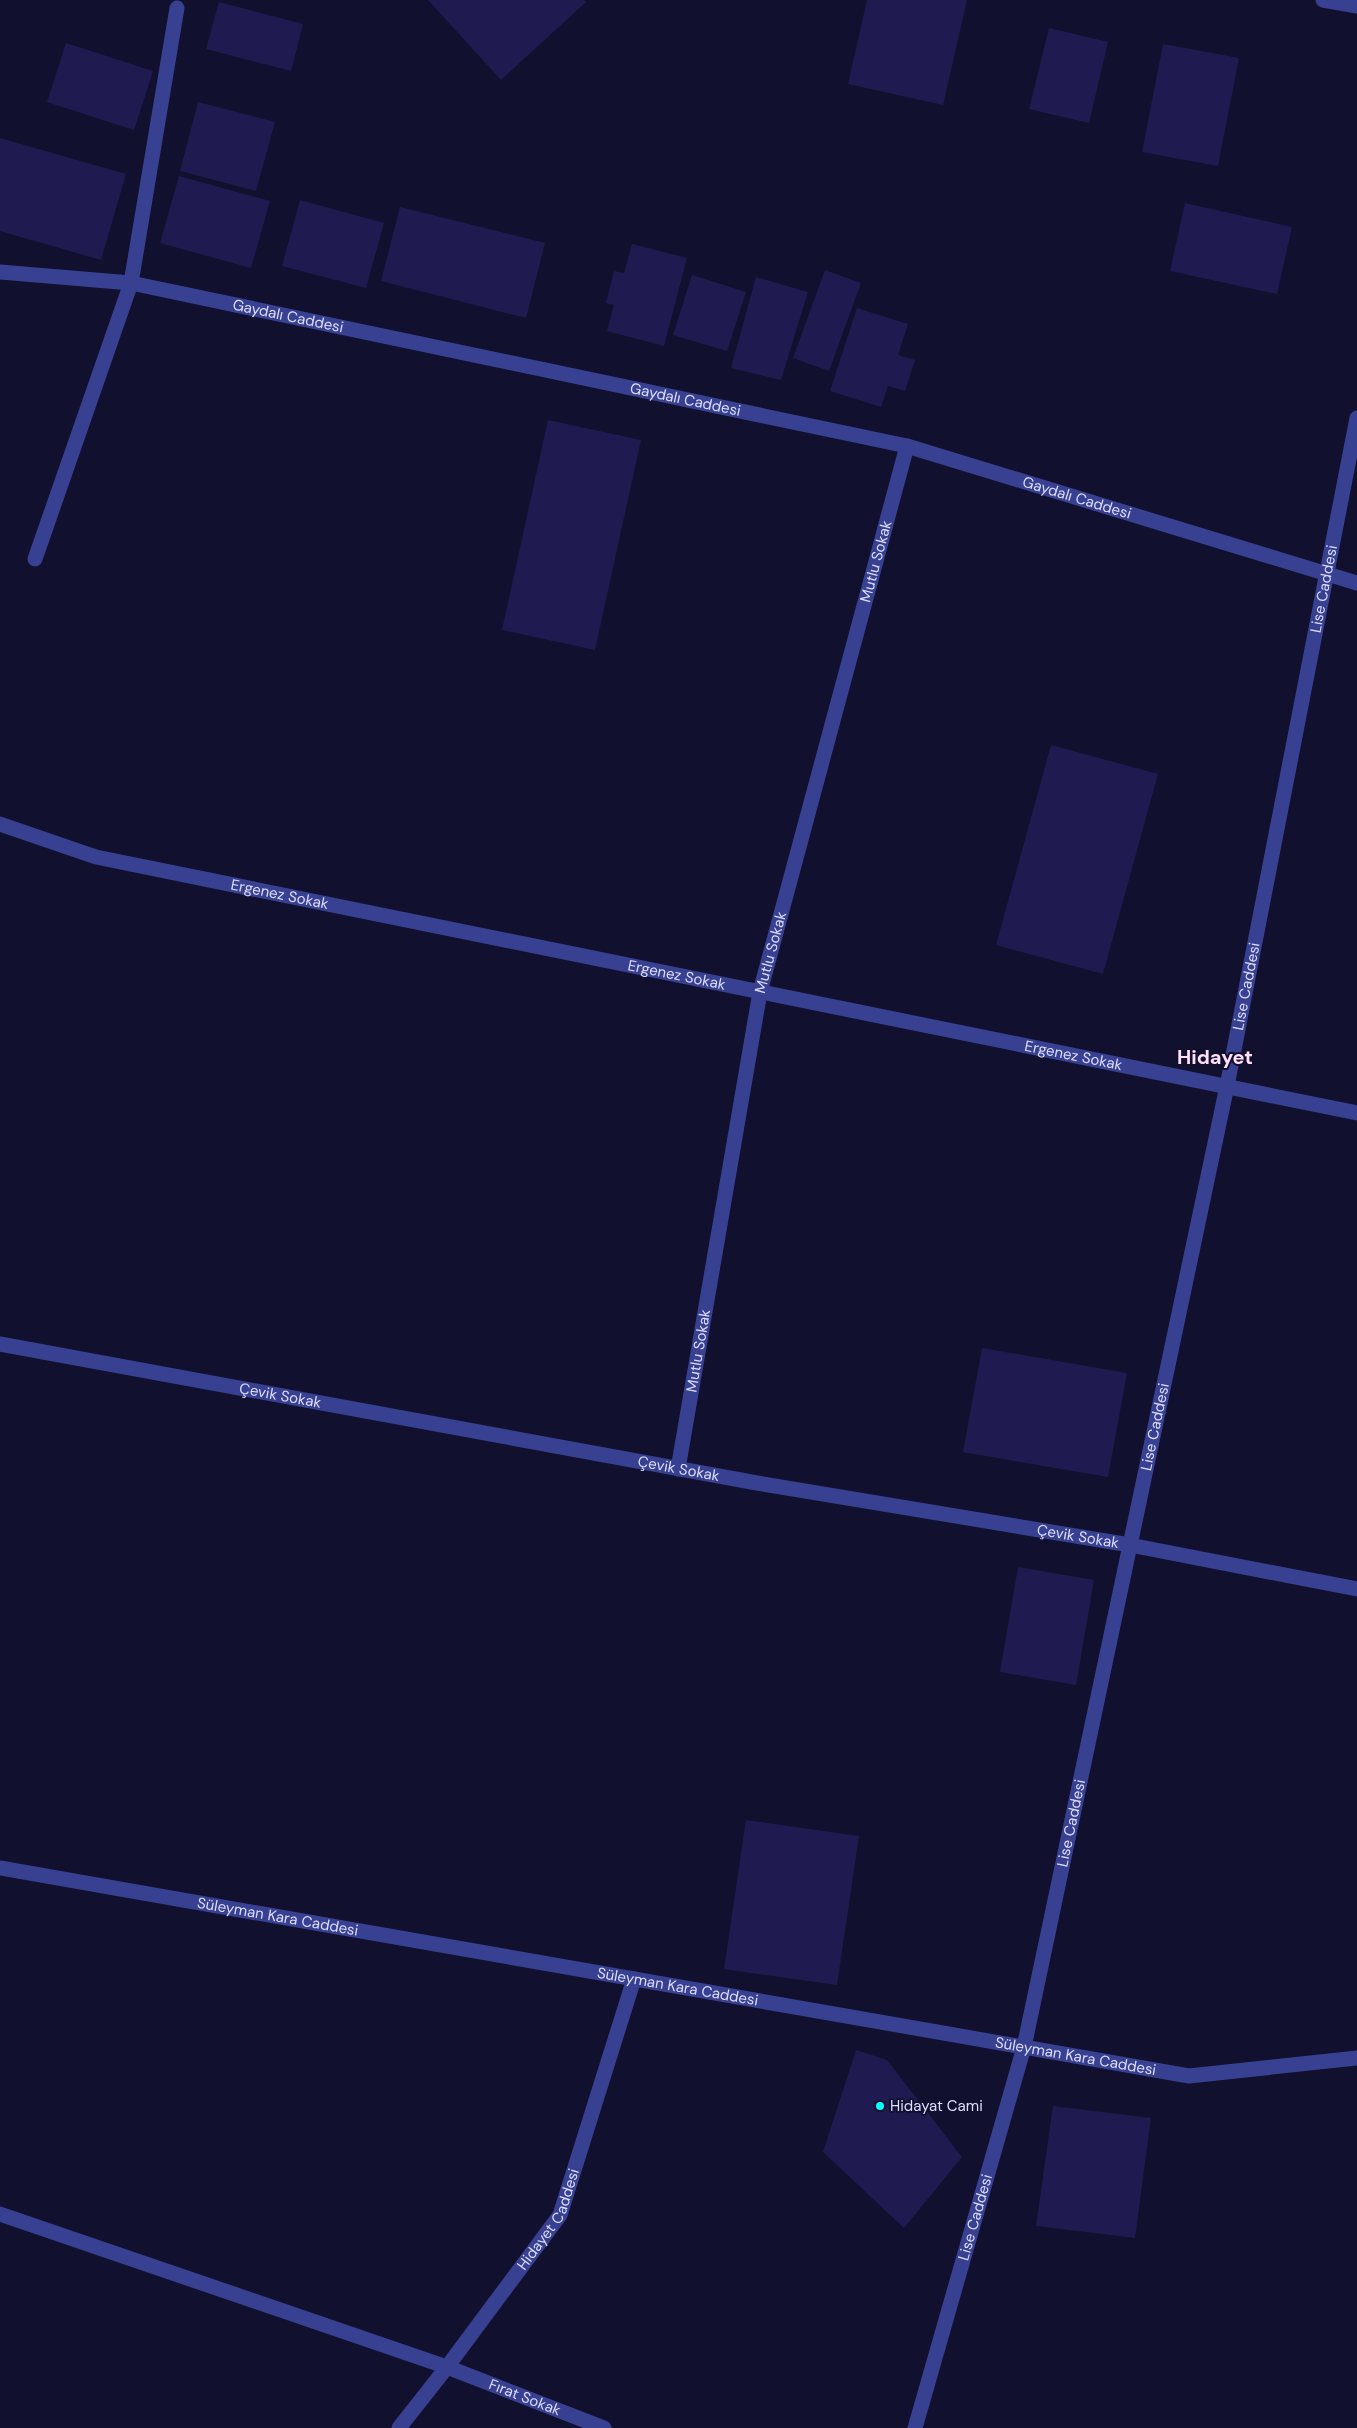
<svg xmlns="http://www.w3.org/2000/svg" width="1357" height="2428" viewBox="0 0 1357 2428" font-family="'DM Sans',sans-serif">
<rect width="100%" height="100%" fill="#11102f"/>
<path fill="#1f1b51" d="M428 0H584L586 2 501 80Z
M867 0H967L943 105 848 84Z
M219 2 303 24 291 71 206 49Z
M1049 28 1108 42 1089 123 1029 109Z
M66 43 153 71 134 130 47 102Z
M1163 44 1239 58 1218 166 1142 152Z
M198 102 275 122 256 191 180 171Z
M0 138 126 174 101 260 0 231Z
M179 176 270 201 251 268 160 243Z
M300 200 384 223 366 288 282 266Z
M1185 203 1292 227 1277 294 1170 271Z
M400 207 545 243 526 318 381 281Z
M632 244 687 258 664 346 607 331 614 305 606 303 614 271 624 273Z
M825 270 861 283 829 371 793 358Z
M692 275 746 292 727 351 673 335Z
M756 277 808 292 781 380 731 368Z
M857 308 908 324 898 355 915 360 905 391 888 386 881 407 830 391Z
M548 420 641 440 595 650 502 630Z
M1051 745 1158 774 1103 974 996 945Z
M982 1348 1127 1373 1108 1477 963 1452Z
M1018 1567 1094 1580 1076 1685 1000 1672Z
M746 1820 859 1836 837 1985 724 1969Z
M856 2050 887 2060 962 2157 904 2228 823 2152Z
M1053 2106 1151 2118 1135 2238 1036 2226Z"/>
<g fill="none" stroke-linecap="round" stroke-linejoin="round">
<g stroke="#384091" stroke-width="15">
<path d="M1323 0 1357 6"/>
<path id="s1" d="M0 272 131 283 907 446 1357 583"/>
<path d="M35 559 131 283 177 8"/>
<path id="s2" d="M0 824 96 857 1357 1113"/>
<path id="s3" d="M0 1344 757 1483 1130 1545 1357 1589"/>
<path id="s4" d="M678 1469 760 992 907 446"/>
<path id="s5" d="M0 1868 1189 2076 1357 2058"/>
<path id="s6" d="M0 2214 447 2367 604 2428"/>
<path id="s7" d="M399 2428 447 2367 560 2215 634 1979"/>
<path id="s8" d="M915 2428 1024 2047 1227 1086 1357 418"/>
</g>
</g>
<circle fill="#0afff8" stroke="#11102f" stroke-width="2" cx="880" cy="2106" r="5"/>
<g text-anchor="middle" stroke-width="4" stroke-linejoin="round" paint-order="stroke">
<g font-size="15" fill="#dedeff" stroke="#11102f">
<text dy="5" stroke="none"><textPath href="#s1" startOffset="292">Gaydalı Caddesi</textPath></text>
<text dy="5" stroke="none"><textPath href="#s1" startOffset="698">Gaydalı Caddesi</textPath></text>
<text dy="5" stroke="none"><textPath href="#s1" startOffset="1102">Gaydalı Caddesi</textPath></text>
<text dy="5" stroke="none"><textPath href="#s4" startOffset="930">Mutlu Sokak</textPath></text>
<text dy="5" stroke="none"><textPath href="#s8" startOffset="1885">Lise Caddesi</textPath></text>
<text dy="5" stroke="none"><textPath href="#s2" startOffset="289">Ergenez Sokak</textPath></text>
<text dy="5" stroke="none"><textPath href="#s4" startOffset="525">Mutlu Sokak</textPath></text>
<text dy="5" stroke="none"><textPath href="#s2" startOffset="694">Ergenez Sokak</textPath></text>
<text dy="5" stroke="none"><textPath href="#s8" startOffset="1480">Lise Caddesi</textPath></text>
<text dy="5" stroke="none"><textPath href="#s2" startOffset="1099">Ergenez Sokak</textPath></text>
<text dy="5" stroke="none"><textPath href="#s4" startOffset="120">Mutlu Sokak</textPath></text>
<text dy="5" stroke="none"><textPath href="#s3" startOffset="285">Çevik Sokak</textPath></text>
<text dy="5" stroke="none"><textPath href="#s8" startOffset="1030">Lise Caddesi</textPath></text>
<text dy="5" stroke="none"><textPath href="#s3" startOffset="690">Çevik Sokak</textPath></text>
<text dy="5" stroke="none"><textPath href="#s3" startOffset="1095">Çevik Sokak</textPath></text>
<text dy="5" stroke="none"><textPath href="#s8" startOffset="625">Lise Caddesi</textPath></text>
<text dy="5" stroke="none"><textPath href="#s5" startOffset="282">Süleyman Kara Caddesi</textPath></text>
<text dy="5" stroke="none"><textPath href="#s5" startOffset="688">Süleyman Kara Caddesi</textPath></text>
<text dy="5" stroke="none"><textPath href="#s5" startOffset="1092">Süleyman Kara Caddesi</textPath></text>
<text dy="5" stroke="none"><textPath href="#s8" startOffset="219">Lise Caddesi</textPath></text>
<text dy="5" stroke="none"><textPath href="#s7" startOffset="258">Hidayet Caddesi</textPath></text>
<text dy="5" stroke="none"><textPath href="#s6" startOffset="556">Fırat Sokak</textPath></text>
</g>
<g font-size="15" fill="#dedeff" stroke="#11102f" text-anchor="start">
<text x="890" y="2111">Hidayat Cami</text>
</g>
<g font-size="20" font-weight="bold" fill="#ffe0f8" stroke="#11102f">
<text x="1215" y="1064">Hidayet</text>
</g>
</g>
</svg>
